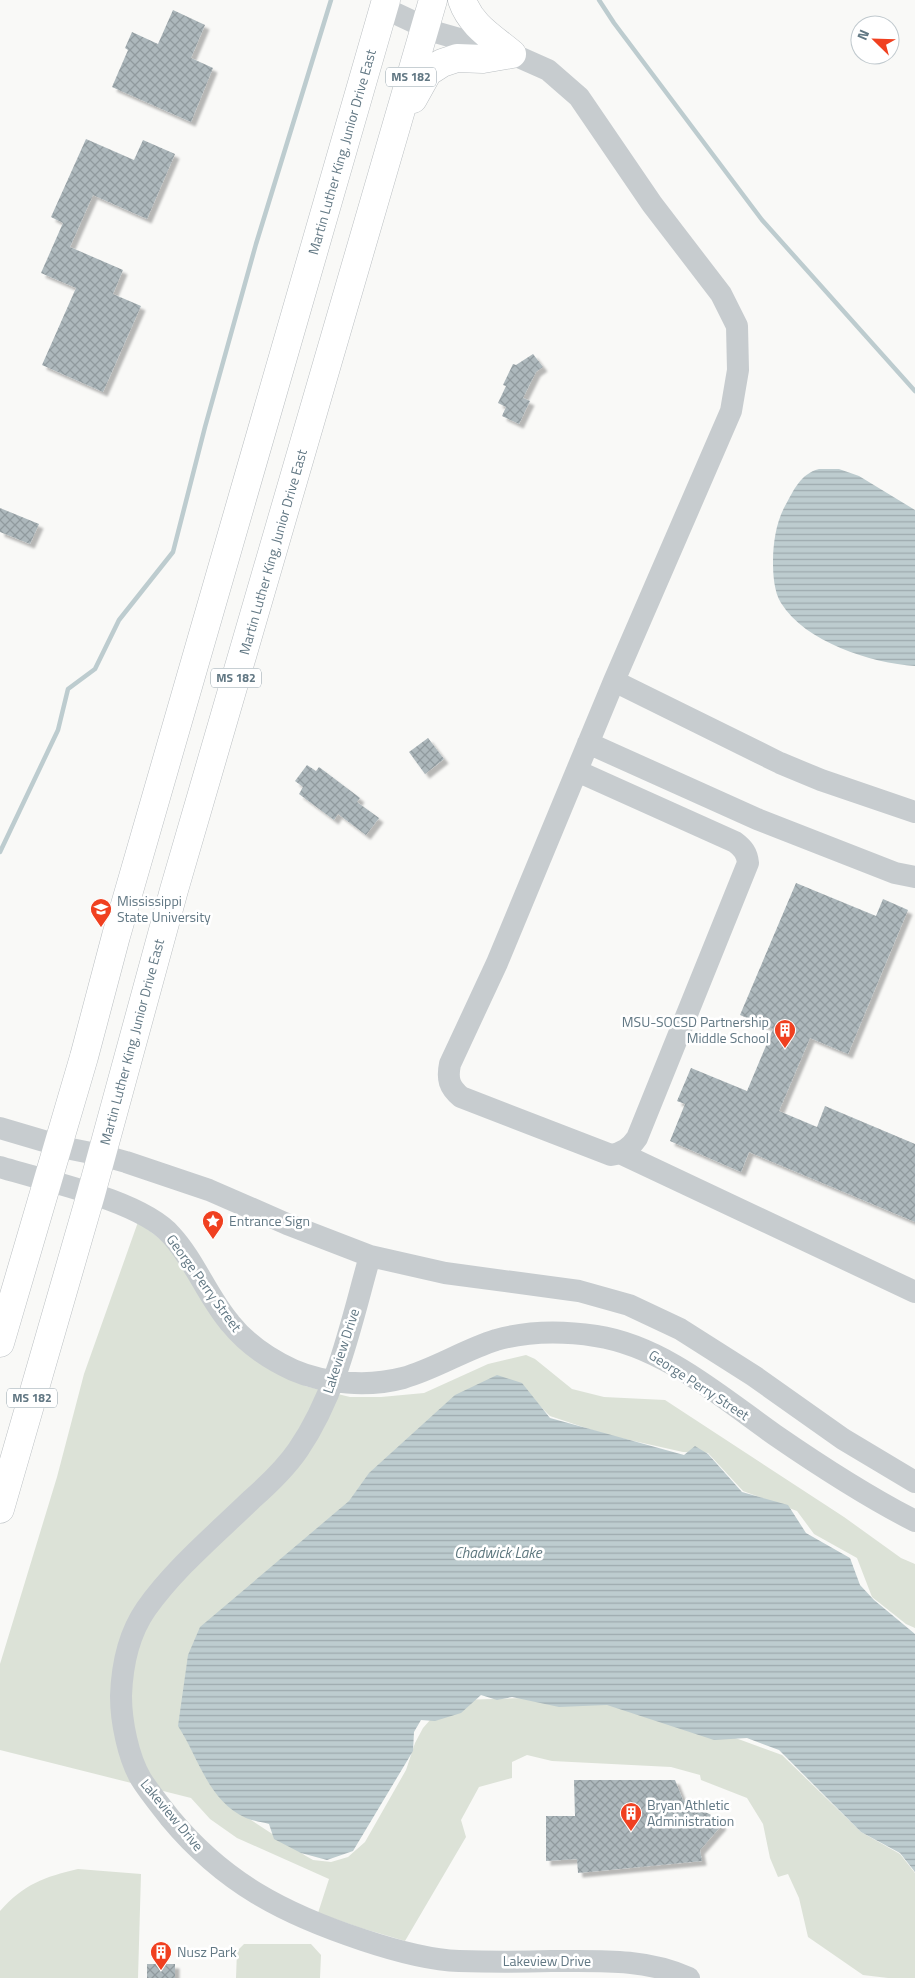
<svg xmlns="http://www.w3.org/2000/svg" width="915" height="1978" viewBox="0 0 915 1978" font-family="'Titillium Web',sans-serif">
<defs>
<pattern id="water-rules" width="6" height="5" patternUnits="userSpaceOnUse" patternTransform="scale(1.25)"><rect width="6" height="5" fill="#bdcccf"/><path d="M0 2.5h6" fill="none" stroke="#9daaae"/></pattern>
<pattern id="building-cross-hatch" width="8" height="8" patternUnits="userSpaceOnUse" patternTransform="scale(1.25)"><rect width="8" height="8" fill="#adb8bc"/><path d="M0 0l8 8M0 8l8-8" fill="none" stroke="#909a9e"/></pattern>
<filter id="shadow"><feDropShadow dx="4.5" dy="4.5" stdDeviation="1" flood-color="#0004"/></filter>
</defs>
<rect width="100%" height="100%" fill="#f9f9f7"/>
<path fill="#dce2d7" d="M138 1222 164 1242 305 1386 350 1397H381L424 1393 488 1364 526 1355 535 1359 572 1389 604 1397 665 1400 844 1517 901 1558 915 1564V1628L906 1624 872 1597 857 1558 814 1534 797 1511 743 1491 708 1453 683 1452 607 1435 550 1416 536 1402 225 1803 306 1856 313 1860 331 1862 348 1857 365 1842 406 1770 415 1743 423 1728 438 1711 459 1700 557 1697 652 1711 741 1740 782 1755 861 1832 900 1854 915 1873V1978H888L863 1975 808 1937 799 1898 788 1874 778 1877 770 1858 763 1824 747 1798 701 1780 700 1775 671 1767 552 1761 527 1755 512 1762V1778L479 1787 461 1820 466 1837 405 1941 361 1928 318 1913 329 1879 237 1838 210 1819 191 1798 0 1750V1664L57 1477 84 1374Z
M78 1869 141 1874 138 1978H0V1911C24 1884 44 1877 78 1869Z
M244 1944H311L321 1955 320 1978H236L237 1951Z"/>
<path fill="url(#water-rules)" d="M819 469H839L859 476 915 510V666C871 663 805 642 781 603 774 592 773 574 773 562 773 544 776 522 785 506 794 490 800 474 819 469Z
M497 1375 522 1383 550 1418 684 1455 695 1446 708 1454 742 1492 788 1505 806 1533 850 1558 860 1585 874 1600 915 1634V1872L900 1853 861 1832 779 1750 747 1738 714 1740 607 1705 559 1707 512 1697 497 1700 481 1695 461 1713 435 1721 421 1720 414 1732 413 1751 353 1851 327 1860 301 1853 274 1839 269 1824C262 1822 253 1821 246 1818 208 1801 199 1758 178 1726L188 1655 200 1627 349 1501 369 1473 455 1395Z"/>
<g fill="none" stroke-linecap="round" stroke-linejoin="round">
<path stroke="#bdcccf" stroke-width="4.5" d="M599 0 614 23 762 220 915 391
M0 852 58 730 68 689 95 669 119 620 173 552 205 427 256 244 331 0"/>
</g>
<path fill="url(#building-cross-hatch)" filter="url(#shadow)" d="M173 10 205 25 191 58 213 68 191 122 112 87 128 50 125 48 132 32 158 44Z
M86 139 134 160 143 140 175 154 147 219 93 195 70 247 123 270 113 294 141 306 103 392 42 365 76 288 41 273 63 223 51 217Z
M533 354 543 367 536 372 523 398 530 401 519 424 502 416 506 407 498 403 506 386 503 385 513 364 516 365Z
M0 508 39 524 30 544 0 532Z
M428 738 444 759 425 774 409 752Z
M307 765 316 771 319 767 360 798 357 802 379 818 366 835 338 814 334 820 299 794 303 787 295 781Z
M796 883 876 916 883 899 908 910 848 1054 810 1038 779 1111 817 1127 825 1106 915 1144V1222L749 1152 741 1172 670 1141 685 1104 677 1101 691 1068 747 1091 773 1029 740 1015Z
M574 1780H675L683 1800 713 1816 722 1825 700 1850 702 1861 578 1873 577 1859 546 1861V1816H575Z
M147 1964H175V1978H147Z"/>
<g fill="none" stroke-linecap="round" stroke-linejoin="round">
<g stroke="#babfc2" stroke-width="29">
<path id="major" d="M462 0C471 26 492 37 512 54
M413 99 428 72 442 63 457 58 483 59 512 54
M0 1343 84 1057 116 936 386 0
M0 1509 91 1194 174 890 433 0"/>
</g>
<path stroke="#c7cccf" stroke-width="22" d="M384 8 435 32 512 54 548 70 579 97 652 204 721 294 737 326 738 370 731 411 614 681 497 963 450 1064C447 1079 449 1087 461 1097L611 1155C623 1153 630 1148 637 1138L748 863C747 853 743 848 735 842L577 771
M614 681 780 763 821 780 915 812
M588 743 757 819 895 873 915 877
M0 1128 71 1149 101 1155 126 1162 209 1190 287 1224 370 1256 445 1273 579 1291 629 1305 680 1329 754 1376 843 1439 915 1482
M620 1153 915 1292
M0 1167C45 1181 140 1200 171 1235 195 1261 207 1296 230 1323 246 1343 269 1359 293 1370 325 1384 369 1387 403 1378 435 1369 464 1350 496 1340 528 1331 563 1331 596 1336 663 1346 721 1397 775 1435 820 1466 866 1496 915 1521
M370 1256C351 1323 338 1391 298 1450 285 1469 269 1484 252 1499 216 1534 175 1568 146 1609 128 1635 122 1666 121 1696 121 1721 128 1757 141 1779 149 1792 160 1805 170 1818 224 1883 284 1914 363 1940 393 1950 427 1960 459 1961 489 1962 520 1962 551 1961 598 1961 645 1958 689 1978"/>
<use href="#major" stroke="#fff" stroke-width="28"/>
</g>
<defs>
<g id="university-pin" transform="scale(1.125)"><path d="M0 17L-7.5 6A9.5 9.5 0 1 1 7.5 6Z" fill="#f04020" stroke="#fff"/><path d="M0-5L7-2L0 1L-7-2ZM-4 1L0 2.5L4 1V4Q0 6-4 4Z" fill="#fff"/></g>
<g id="building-pin" transform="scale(1.125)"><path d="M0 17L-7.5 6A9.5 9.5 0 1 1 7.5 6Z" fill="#f04020" stroke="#fff"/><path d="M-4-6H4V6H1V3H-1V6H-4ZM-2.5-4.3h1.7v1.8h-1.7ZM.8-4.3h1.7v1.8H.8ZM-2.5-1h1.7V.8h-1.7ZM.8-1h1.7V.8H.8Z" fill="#fff"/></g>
<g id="sight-pin" transform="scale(1.125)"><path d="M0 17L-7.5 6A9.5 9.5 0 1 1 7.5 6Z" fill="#f04020" stroke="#fff"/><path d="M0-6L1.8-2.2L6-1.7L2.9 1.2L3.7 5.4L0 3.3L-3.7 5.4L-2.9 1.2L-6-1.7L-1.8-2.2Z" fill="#fff"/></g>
</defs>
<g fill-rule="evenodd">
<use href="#university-pin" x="101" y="909"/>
<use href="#building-pin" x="785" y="1030"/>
<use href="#sight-pin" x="213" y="1221"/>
<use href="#building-pin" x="631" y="1813"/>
<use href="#building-pin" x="161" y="1952"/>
</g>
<g text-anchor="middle" stroke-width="5" stroke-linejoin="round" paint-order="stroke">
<g fill="#fff" stroke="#91a0a9" stroke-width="1">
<rect x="386" y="67.5" width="50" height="19" rx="4"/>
<rect x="211" y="668.5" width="50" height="19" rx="4"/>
<rect x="7" y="1388.5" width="50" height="19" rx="4"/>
</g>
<g font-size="12" font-weight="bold" fill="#627884">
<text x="411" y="81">MS 182</text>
<text x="236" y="682">MS 182</text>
<text x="32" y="1402">MS 182</text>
</g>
<g font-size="14" fill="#627884" stroke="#fff">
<text transform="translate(342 152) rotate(-74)" y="5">Martin Luther King, Junior Drive East</text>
<text transform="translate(273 552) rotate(-74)" y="5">Martin Luther King, Junior Drive East</text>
<text transform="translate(132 1042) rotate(-75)" y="5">Martin Luther King, Junior Drive East</text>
<text transform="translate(204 1283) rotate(54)" y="5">George Perry Street</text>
<text transform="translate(341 1351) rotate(-72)" y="5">Lakeview Drive</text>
<text transform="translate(699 1385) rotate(33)" y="5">George Perry Street</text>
<text transform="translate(172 1815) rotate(50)" y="5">Lakeview Drive</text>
<text x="547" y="1966">Lakeview Drive</text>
</g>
<g font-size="14" fill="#627884" stroke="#fff" text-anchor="start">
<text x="117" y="906">Mississippi<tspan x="117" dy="16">State University</tspan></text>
<text x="769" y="1027" text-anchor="end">MSU-SOCSD Partnership<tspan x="769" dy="16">Middle School</tspan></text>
<text x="229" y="1226">Entrance Sign</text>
<text x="647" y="1810">Bryan Athletic<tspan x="647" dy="16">Administration</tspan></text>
<text x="177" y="1957">Nusz Park</text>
</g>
<g font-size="15" font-style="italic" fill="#5d777e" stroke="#fff">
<text x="498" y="1558">Chadwick Lake</text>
</g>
</g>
<g transform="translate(875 40) rotate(293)"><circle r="24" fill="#ffffff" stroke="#c0c9ce"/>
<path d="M0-4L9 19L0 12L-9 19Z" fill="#f04020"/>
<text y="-8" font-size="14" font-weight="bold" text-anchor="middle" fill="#627884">N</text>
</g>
</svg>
